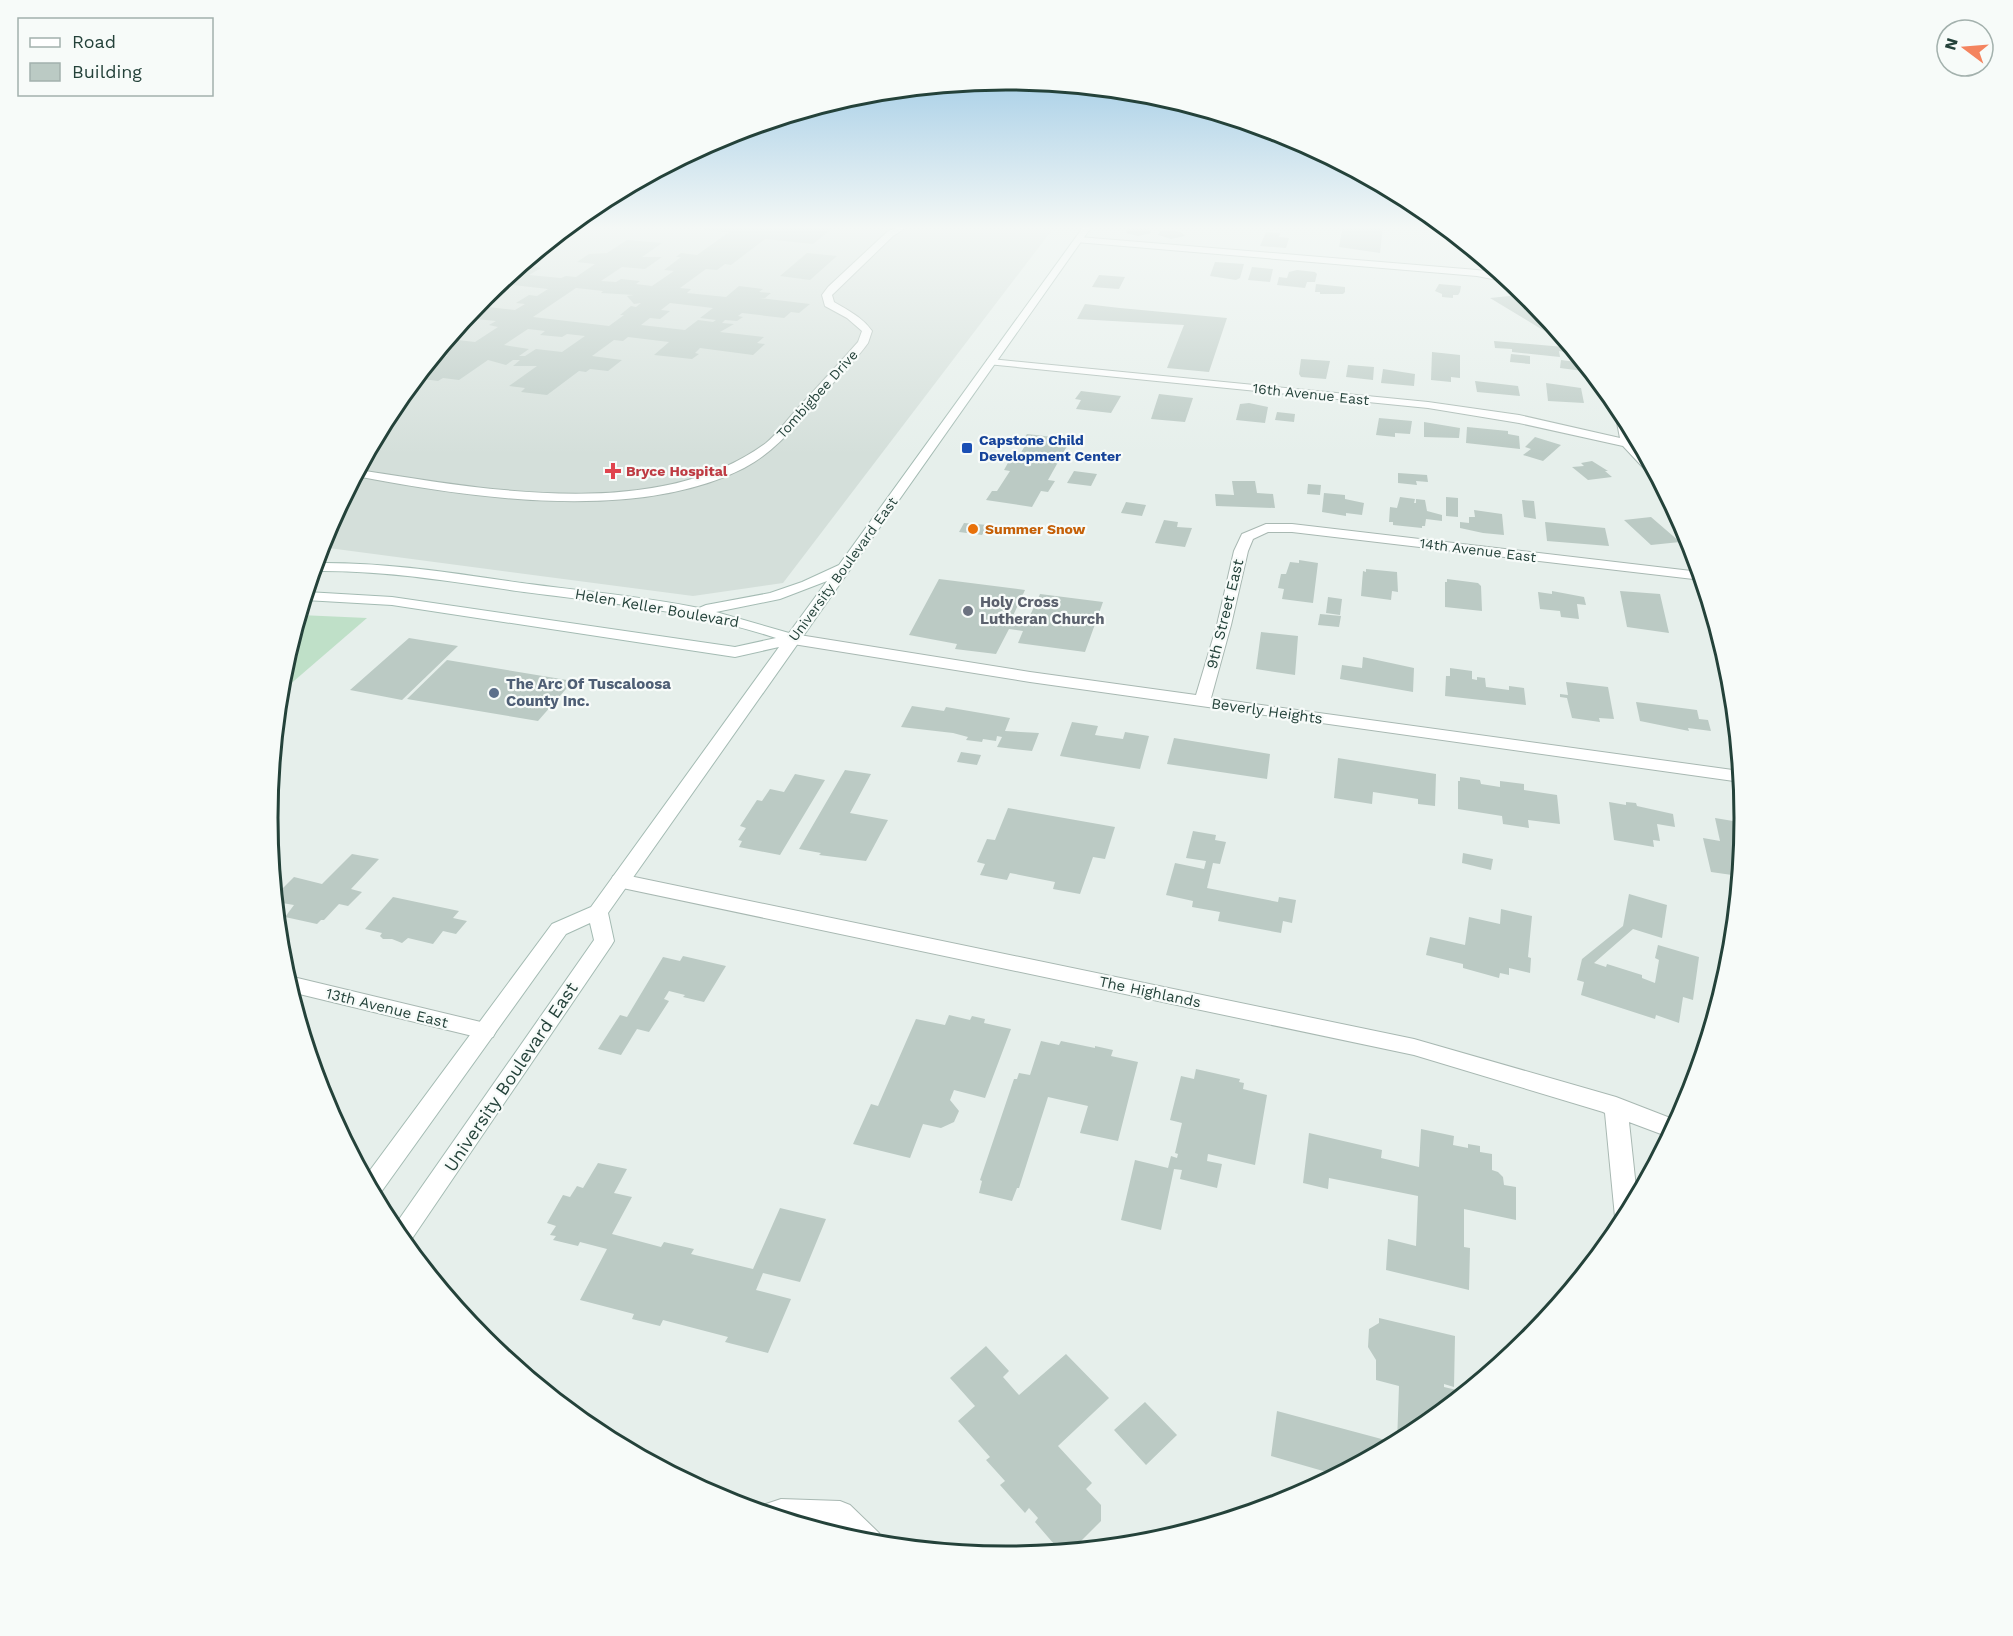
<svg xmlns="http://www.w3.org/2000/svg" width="2013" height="1636" viewBox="0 0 2013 1636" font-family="'Work Sans',sans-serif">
<rect width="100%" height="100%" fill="#e6efeb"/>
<path fill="#d4dfda" d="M570 226H1055L783 583 693 596 321 547 324 535 393 407 485 296Z"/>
<path fill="#bfe0c8" d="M300 615 367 618 280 693 282 674Z"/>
<path fill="#bbcac4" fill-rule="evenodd" d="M709 226H835L813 244 765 239 731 265 725 264 717 270 706 269 680 288 691 289 687 293 726 297 739 286 763 289 759 292 771 293 765 298H759L810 304 799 313 791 312 784 318 742 313 738 316 743 317 737 321 725 320 722 323 734 324 720 332 764 337 757 343 765 344 753 355 700 348 695 353 699 354 692 359 654 355 669 342 628 337 623 341 614 340 592 356 622 360 608 371 590 369 586 372 579 371 547 395 521 392 525 388 509 386 537 366H513L520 360H513L506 365 488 360 459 380 443 378 438 381 416 378 422 372 448 355 441 354 445 351 440 350 449 339 475 342 498 327 489 325 496 321 466 318 484 296 494 297 479 306 515 310 525 304 516 303 529 295 537 296 548 289 513 285 498 294 488 293 523 264 541 268 529 275 561 278 566 276 576 277 595 264 577 262 589 254 607 253 627 240 662 243 642 257H662L645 269 622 267 601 281 616 282 621 279 640 281 636 284 652 286 674 271 664 270 681 257H676L681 253 697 255 729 232 703 230ZM576 288 603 291 601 293 634 295 627 296 634 304 641 303 636 307 631 306 620 315H624L609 326 533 317ZM670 303 713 308 700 318 716 320 713 322 698 320 685 330 641 325 650 318 660 319 670 311 661 310ZM528 329 545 331 540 335 562 337 567 334 585 336 562 352 536 349 525 356H519L529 349 504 345Z
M1343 226H1383L1380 253 1339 247Z
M1133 228 1148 229 1152 233 1138 236 1126 233 1127 229Z
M1168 230 1181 232 1185 236 1171 239 1158 235 1160 231Z
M1266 232 1280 233 1279 237 1289 238 1286 248 1260 246Z
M807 253 837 256 810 280 780 276Z
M1215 262 1244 264 1240 278 1236 280 1210 276Z
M1252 267 1273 269 1270 282 1248 280Z
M1297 270 1315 272 1317 274 1315 282H1307L1305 288 1277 285 1279 277 1287 278 1289 272Z
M1099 275 1125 277 1119 289 1092 287Z
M1316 284 1345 287V292L1343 294H1320V292H1315Z
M1439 284 1461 286 1460 292 1458 295H1453V298L1442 297V294L1435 291Z
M1519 295 1535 304 1560 334 1551 335 1490 298Z
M1085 304 1120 308 1227 318 1209 372 1167 368 1184 325 1077 319Z
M1494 341 1564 347 1565 352 1559 351 1560 357 1512 352V349L1495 348Z
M1432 352 1460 355V378L1451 377V382L1431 380Z
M1511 354 1530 356V364L1510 362Z
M1301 359 1330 361 1326 379 1301 377 1299 374Z
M1561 360 1584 363 1583 371 1560 368Z
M1348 365 1374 367 1373 380 1346 377Z
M1383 369 1415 374 1414 386 1381 383Z
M1475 381 1518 386 1520 396 1477 392Z
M1546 383 1581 388 1584 403 1548 401Z
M1081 391 1121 396 1111 413 1076 409 1081 400 1075 399Z
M1159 394 1193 398 1185 422 1151 419Z
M1249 403 1268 407 1265 423 1236 420 1240 404Z
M1277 412 1295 414 1294 422 1275 420Z
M1379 418 1412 421 1410 434 1395 433V437L1376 435Z
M1424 422 1460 428 1459 438 1424 437Z
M1467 427 1508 431V434L1519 436 1520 449 1466 443Z
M1027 434 1071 439 1048 480 1055 481 1048 492 1041 491 1032 507 986 500 992 491H997L1010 471 1004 470 1009 461 1015 462 1028 441 1023 440Z
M1535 437 1561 445 1543 461 1523 455 1531 449 1525 447Z
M1592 461 1608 471H1605L1612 477 1588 480 1572 467 1584 466 1581 463Z
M1074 471 1097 474 1091 486 1067 483Z
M1398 473 1427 475 1428 482 1416 481 1417 485 1398 483Z
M1232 481H1255L1257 493 1273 494 1275 508 1216 506 1215 494 1234 495Z
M1308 484 1321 485 1320 495 1307 494Z
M1324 493 1345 495V499L1364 503 1362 515 1346 513V516L1322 512Z
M1400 497 1415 499 1414 503H1416V499L1425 500 1427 511 1442 515V521L1426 519 1425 526H1422V528L1393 525V522H1389L1390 507 1397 508Z
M1446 497 1458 498V517L1446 516Z
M1522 500 1534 501 1536 519 1524 517Z
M1126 502 1146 505 1142 516 1121 513Z
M1474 510 1502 514 1504 535 1483 533 1460 528V522L1469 523V517H1475Z
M1651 517 1680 542 1651 545 1624 520Z
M1164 520 1178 522 1177 527 1192 528 1185 547 1155 543Z
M1545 522 1605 528 1609 546 1547 541Z
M964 523 988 525 982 535 959 532Z
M1299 560 1318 563 1313 603 1282 599 1284 589 1278 588 1281 574H1286L1290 562 1299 563Z
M1366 569 1397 572 1398 592 1392 591 1391 600 1361 596 1363 571 1366 572Z
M939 579 1025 590 1011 620 1027 622 1040 594 1103 602 1085 652 1018 643 1023 631 1009 629 996 654 955 649 957 644 909 635Z
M1447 579 1478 583 1481 586 1482 611 1445 607V582H1447Z
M1552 591 1584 597 1586 605 1577 604 1579 619 1561 617 1560 611 1540 609 1538 592 1552 594Z
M1620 591 1660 594 1669 633 1627 627Z
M1328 597 1342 599 1340 615 1326 613Z
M1320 614 1341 616 1339 627 1318 625Z
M1261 632 1298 636 1295 675 1256 669Z
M409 638 458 646 402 700 350 690Z
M1363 657 1414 668 1413 692 1340 679 1342 665 1362 668Z
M447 660 573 681 538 721 407 699Z
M1450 668 1472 671V679L1477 680V677L1485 678 1486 687 1509 690V686L1524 688 1526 705 1445 696 1446 676H1450Z
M1566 682 1608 687 1614 719 1599 718 1600 722 1572 718 1567 698 1560 697V694L1568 695Z
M1636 702 1697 710 1699 719 1708 720 1711 731 1688 728 1689 731 1640 721Z
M912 706 944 711 946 707 1010 718 1005 731 1039 733 1032 751 997 747 1002 737 997 736 996 741 983 739 982 742 966 740 968 737 953 733 901 727Z
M1072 722 1098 726 1095 735 1123 739 1125 732 1149 736 1140 769 1060 756Z
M1174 738 1270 754 1267 779 1167 764Z
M961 752 981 755 977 765 957 762Z
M1338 758 1436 774 1435 806 1418 804V799L1373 792 1372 804 1334 798Z
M845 770 871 774 850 813 888 820 866 861 819 855 821 853 799 849Z
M795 774 825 780 780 855 739 847 742 841 738 840 746 828 740 826 757 800 762 801 770 789 784 792Z
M1460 777 1480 780 1481 784 1500 787V781L1524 784V790L1557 795 1560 824 1528 820 1529 828 1503 824 1502 816 1458 809V781H1460Z
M1609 802 1626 805V802L1636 803 1637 806 1673 814 1675 827 1657 824 1660 841 1653 840 1654 847 1614 840Z
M1008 808 1115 827 1105 859 1093 857 1080 894 1053 889 1055 882 1010 873 1007 880 980 875 985 864 977 862 987 839 995 840Z
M1715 818 1745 823 1741 863H1736L1739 876 1711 872 1703 838 1720 841Z
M1193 831 1216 835 1215 840 1226 842 1220 864 1213 863 1207 888 1278 902 1279 897 1296 900 1292 923 1283 921 1281 933 1218 921 1220 912 1192 907 1193 901 1166 895 1175 863 1204 869 1206 861 1186 858Z
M1463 853 1493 859 1491 870 1462 863Z
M352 854 379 859 351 889 362 892 348 906 339 904 324 920H321L317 924 285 917 294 905 276 902V895L294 877 322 884Z
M1629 894 1667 905 1662 938 1633 929 1594 963 1606 967 1607 964 1642 975V978L1655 983 1659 960 1655 958 1658 945 1699 957 1693 1000 1683 997 1679 1023 1656 1015 1655 1019 1581 995 1584 982 1577 980 1582 959 1623 926Z
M393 897 459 911 453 918 467 921 456 934 443 931 433 944 408 938 402 943 392 939H383L380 936 382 933 365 929Z
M1501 909 1532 916 1528 957 1531 958 1530 973 1509 968V975L1500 973 1499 978 1463 968V964L1426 955 1430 937 1465 945 1469 917 1500 924Z
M683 956 726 966 704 1002 683 997 685 995 669 991 664 999 669 1001 649 1032 637 1029 621 1055 598 1049 620 1015 627 1017 663 957 680 961Z
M949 1015 970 1020 972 1016 985 1019 984 1023 1011 1029 985 1098 954 1090 950 1100 959 1111 954 1122 941 1128 923 1124 910 1158 853 1144 871 1104 878 1106 916 1019 945 1025Z
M1041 1041 1059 1045 1061 1041 1095 1048V1046L1113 1050 1111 1056 1138 1062 1118 1141 1080 1133 1088 1106 1048 1097 1019 1188H1017L1012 1201 979 1193 982 1181 980 1180 1014 1079H1017L1019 1073 1030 1075Z
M1196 1069 1240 1079 1239 1082 1244 1083 1243 1089 1267 1095 1255 1165 1208 1154 1207 1161 1222 1164 1217 1188 1180 1179 1182 1170 1174 1169 1161 1230 1121 1220 1135 1160 1168 1168 1171 1156 1177 1158 1178 1154 1175 1153 1182 1123 1170 1120 1181 1076 1194 1079Z
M1421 1129 1454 1136 1453 1145 1468 1148V1144L1480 1146V1152L1492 1154V1170L1498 1172 1503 1177 1504 1185 1516 1187V1220L1464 1209V1247L1470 1248 1469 1290 1386 1270 1388 1239 1416 1246 1418 1196 1329 1178 1328 1189 1303 1183 1309 1133 1382 1150 1381 1158 1419 1167Z
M598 1163 627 1169 614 1193 632 1197 612 1234 661 1247 664 1242 694 1249 691 1254 753 1269 780 1208 826 1219 800 1282 763 1273 756 1290 791 1299 768 1353 725 1342 728 1337 663 1320 660 1326 632 1319 634 1314 580 1300 607 1249 580 1242 578 1246 553 1240 556 1236 550 1235 556 1226 547 1223 563 1195 570 1197 577 1186 583 1188Z
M1379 1318 1455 1336 1454 1387 1444 1384V1387L1465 1392 1416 1432 1397 1443 1399 1386 1376 1380V1360L1368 1347 1369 1329 1379 1323Z
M986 1346 1009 1371 1003 1377 1019 1395 1066 1354 1109 1398 1058 1446 1092 1483 1086 1489 1101 1505V1521L1072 1550 1060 1551 1035 1522 1038 1518 1029 1508 1025 1513 1000 1485 1005 1481 986 1460 990 1457 958 1421 975 1406 950 1378Z
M1145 1402 1177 1435 1146 1465 1114 1430Z
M1277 1411 1389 1441V1447L1337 1475 1271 1456Z"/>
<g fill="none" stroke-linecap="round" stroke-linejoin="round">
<g stroke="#a8b8b2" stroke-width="2">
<path id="street" d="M899 226H909L893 236 832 295 834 302C849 311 862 317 872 331L868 343C855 361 838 377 823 394 799 421 777 451 744 468 637 523 470 498 356 476L359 470C482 489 658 523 766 443 777 434 787 420 797 409 817 387 838 365 858 342L862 331 847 318 825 306 822 295 828 287 887 232Z
M1079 237 1477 270 1498 273 1513 283 1477 276 1076 242V238Z
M991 359 1428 402 1519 415 1620 438 1614 407 1618 404 1629 424 1633 442 1647 457 1657 476H1651L1623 446 1519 423 1428 408 987 364V360Z
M1266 524H1292L1700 572 1702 580 1292 532H1268L1253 539 1248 551 1231 625 1211 698 1740 771 1741 782 1030 682 793 644 785 639 793 634 1030 672 1196 695 1217 625 1234 551 1242 534Z
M620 874 1414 1039 1616 1097 1678 1121 1669 1137 1629 1122 1637 1197 1622 1226 1618 1225 1615 1217 1605 1113 1603 1112 1414 1055 613 886 611 881 613 876Z
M289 976 485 1023 493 1025 496 1031 493 1037 485 1039 291 992 287 977Z
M781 1499 840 1501 850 1505 879 1533 883 1544C866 1543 847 1542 834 1529H817L760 1511 763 1505Z"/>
</g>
<g stroke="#a4bbb3" stroke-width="2">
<path id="secondary" d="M1084 226H1092L608 913 614 941 611 946 407 1246 393 1228 594 940 590 923 566 934 379 1195 376 1197 365 1177 552 924 591 907 779 647 735 657 392 605 305 600 307 592 392 597 735 647 776 638C694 611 609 603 524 592 454 582 386 570 315 571L316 563C386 562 453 573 522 583 581 591 641 596 699 608L706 605 770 593 802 582 839 565ZM827 581 789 633 716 612 780 599Z"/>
</g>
<use href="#street" fill="#fff" fill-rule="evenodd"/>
<use href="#secondary" fill="#fff" fill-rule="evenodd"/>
</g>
<linearGradient id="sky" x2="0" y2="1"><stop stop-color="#84bce0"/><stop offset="0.5" stop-color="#f4f8f6"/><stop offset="1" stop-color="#f4f8f6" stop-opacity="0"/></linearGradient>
<rect width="2013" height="455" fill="url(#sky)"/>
<rect fill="#1a4fb4" stroke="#f7fbf9" stroke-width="2" x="961" y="442" width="12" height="12" rx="3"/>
<path fill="#e0444e" stroke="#f7fbf9" stroke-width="2" d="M610 462h6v6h6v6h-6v6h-6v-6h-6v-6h6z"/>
<circle fill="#e8710a" stroke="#f7fbf9" stroke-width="2" cx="973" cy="529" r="6"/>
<circle fill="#6b7280" stroke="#f7fbf9" stroke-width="2" cx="968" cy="611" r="6"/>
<circle fill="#5c6f8a" stroke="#f7fbf9" stroke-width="2" cx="494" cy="693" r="6"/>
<g text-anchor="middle" stroke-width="4.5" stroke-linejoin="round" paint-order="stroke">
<g font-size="14" fill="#24423a" stroke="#f7fbf9">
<text transform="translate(817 394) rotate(-48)" y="5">Tombigbee Drive</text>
<text transform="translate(1311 394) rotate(6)" y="5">16th Avenue East</text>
<text transform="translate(1478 550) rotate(7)" y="5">14th Avenue East</text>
<text transform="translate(843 569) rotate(-54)" y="5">University Boulevard East</text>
</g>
<g font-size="14" font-weight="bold" fill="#164399" stroke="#f7fbf9" text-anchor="start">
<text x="979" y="445">Capstone Child<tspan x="979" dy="16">Development Center</tspan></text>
</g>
<g font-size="14" font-weight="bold" fill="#be3a42" stroke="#f7fbf9" text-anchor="start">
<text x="626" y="476">Bryce Hospital</text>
</g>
<g font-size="14" font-weight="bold" fill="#c56008" stroke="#f7fbf9" text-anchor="start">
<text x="985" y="534">Summer Snow</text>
</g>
<g font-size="15" font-weight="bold" fill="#5b616d" stroke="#f7fbf9" text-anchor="start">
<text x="980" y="607">Holy Cross<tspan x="980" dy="17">Lutheran Church</tspan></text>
</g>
<g font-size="15" fill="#24423a" stroke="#f7fbf9">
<text transform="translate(657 608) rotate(10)" y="5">Helen Keller Boulevard</text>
<text transform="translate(1225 614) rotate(-76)" y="5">9th Street East</text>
<text transform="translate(1267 711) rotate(8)" y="5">Beverly Heights</text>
<text transform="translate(1150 992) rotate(12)" y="5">The Highlands</text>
<text transform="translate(387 1008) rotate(14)" y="5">13th Avenue East</text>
</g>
<g font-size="15" font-weight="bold" fill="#4e5e75" stroke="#f7fbf9" text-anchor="start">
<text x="506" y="689">The Arc Of Tuscaloosa<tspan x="506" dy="17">County Inc.</tspan></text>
</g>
<g font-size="18" fill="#24423a" stroke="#f7fbf9">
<text transform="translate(511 1077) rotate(-56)" y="6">University Boulevard East</text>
</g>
</g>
<path d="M0 0H2013V1636H0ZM278 818a728 728 0 1 1 1456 0a728 728 0 1 1-1456 0Z" fill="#f7fbf9" fill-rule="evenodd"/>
<path fill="none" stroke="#24423a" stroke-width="3" d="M278 818a728 728 0 1 1 1456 0a728 728 0 1 1-1456 0Z"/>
<rect x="18" y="18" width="195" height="78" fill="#f7fbf9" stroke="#a3b1ad" stroke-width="1.5"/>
<rect x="30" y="38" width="30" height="9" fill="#ffffff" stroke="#a3b1ad" stroke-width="1.5"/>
<text x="72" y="48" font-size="18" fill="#24423a">Road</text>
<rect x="30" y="63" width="30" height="18" fill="#bbcac4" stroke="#a3b1ad" stroke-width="1.5"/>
<text x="72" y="78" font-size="18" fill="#24423a">Building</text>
<g transform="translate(1965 48) rotate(286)"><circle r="28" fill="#f7fbf9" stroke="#a3b1ad" stroke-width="1.5"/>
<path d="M0-4.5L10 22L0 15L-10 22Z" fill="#f4845f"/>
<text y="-9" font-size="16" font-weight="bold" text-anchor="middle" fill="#24423a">N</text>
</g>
</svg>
